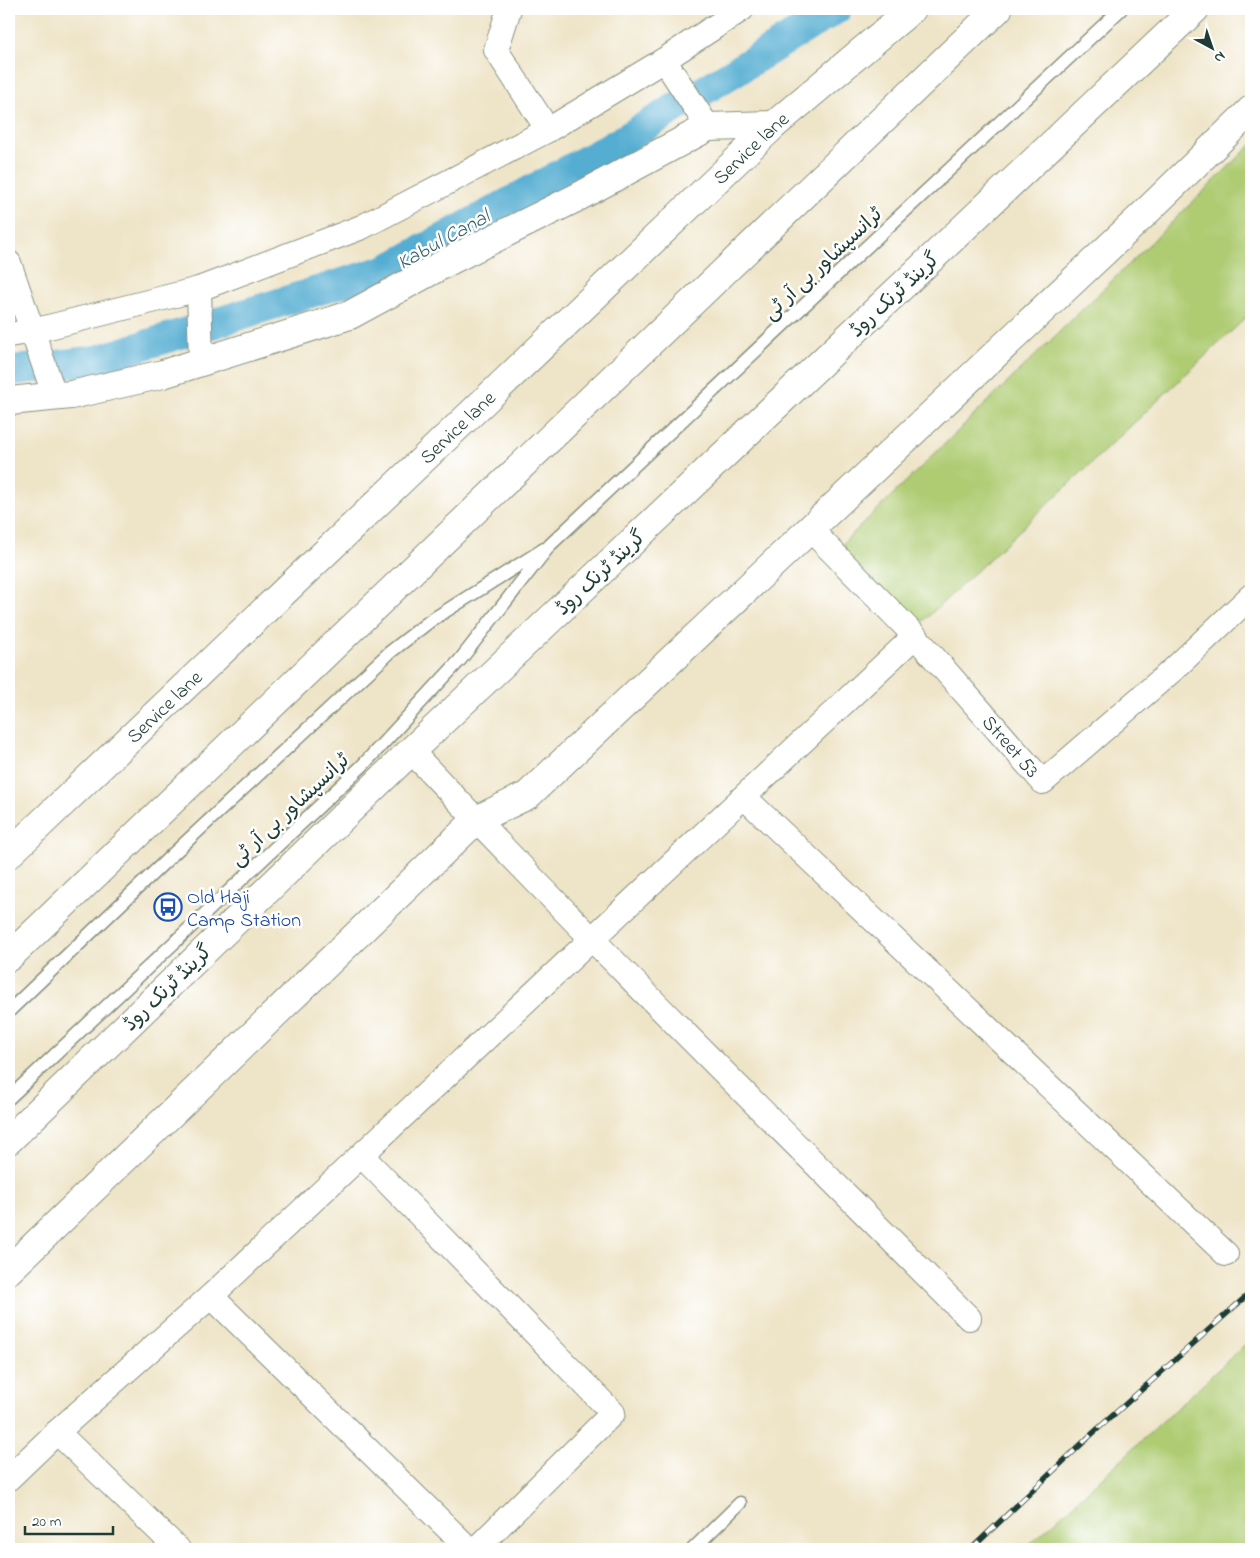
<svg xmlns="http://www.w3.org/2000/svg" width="1260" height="1558" viewBox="0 0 1260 1558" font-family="'Indie Flower','Playpen Sans Arabic',sans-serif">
<rect width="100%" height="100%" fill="#fff"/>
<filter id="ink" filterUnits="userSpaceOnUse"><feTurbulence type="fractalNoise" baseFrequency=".02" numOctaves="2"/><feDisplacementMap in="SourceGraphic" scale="10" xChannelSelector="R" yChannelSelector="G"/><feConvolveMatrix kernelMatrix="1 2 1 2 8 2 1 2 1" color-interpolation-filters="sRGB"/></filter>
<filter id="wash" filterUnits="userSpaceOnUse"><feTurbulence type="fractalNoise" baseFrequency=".0096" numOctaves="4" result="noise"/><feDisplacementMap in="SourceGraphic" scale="20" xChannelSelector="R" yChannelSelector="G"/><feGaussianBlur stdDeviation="1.12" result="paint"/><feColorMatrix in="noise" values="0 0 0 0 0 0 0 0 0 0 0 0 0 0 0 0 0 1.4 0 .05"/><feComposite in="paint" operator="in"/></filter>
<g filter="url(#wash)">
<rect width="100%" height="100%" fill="#eee4c7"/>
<path fill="#afcc73" stroke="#678454" d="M1251 145V313L919 625 839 547Z
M1251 1339V1549H1025Z"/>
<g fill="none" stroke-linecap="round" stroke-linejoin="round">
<path stroke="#55add2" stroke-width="30" d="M9 371 97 360 387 269 621 141 837 9"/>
</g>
</g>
<g filter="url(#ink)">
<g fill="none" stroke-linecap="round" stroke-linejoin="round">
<g stroke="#86907e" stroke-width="15">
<path id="service" d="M9 1011 172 855 389 653 430 621 544 549
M9 1098 362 766 460 660 550 545 781 327 1121 9
M693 1549 740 1503"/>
</g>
<g stroke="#86907e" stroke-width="26">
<g id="minor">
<path d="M509 9 496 50 548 130 664 60 742 9"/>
<path d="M664 60 708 127"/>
<path d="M9 263 55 397"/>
<path d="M199 289 201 362"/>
<path d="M9 335 33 331 199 289 362 227 548 130"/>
<path id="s1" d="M810 529 915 636 1043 782 1175 668 1251 596"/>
<path d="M411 751C593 944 782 1130 969 1318"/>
<path d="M744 797 1226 1254"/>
<path d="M362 1156 613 1413 476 1549"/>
<path d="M211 1296 469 1549"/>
<path d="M57 1432 178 1549"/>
<path d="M9 1478 57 1432 211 1296 915 636"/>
</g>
</g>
<g stroke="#86907e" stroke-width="30">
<g id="tertiary">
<path d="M708 127 774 125"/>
<path id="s2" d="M9 854 774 125 912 9"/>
<path d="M9 1270 476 820 528 795 1142 216 1251 110"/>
</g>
</g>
<g stroke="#86907e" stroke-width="30">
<path id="secondary" d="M9 401 71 395 163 374 350 315 453 259 578 197 708 127"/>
</g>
<g stroke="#86907e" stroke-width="30">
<path id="trunk" d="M9 957 998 9
M9 1140 411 751 1195 9"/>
</g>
<use href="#service" stroke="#fff" stroke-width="12"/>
<use href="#minor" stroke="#fff" stroke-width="24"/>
<use href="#tertiary" stroke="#fff" stroke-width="28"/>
<use href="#secondary" stroke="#fff" stroke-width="28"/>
<use href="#trunk" stroke="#fff" stroke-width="28"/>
<g stroke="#1f3d34" stroke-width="5.5">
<path id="rail" d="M971 1549 1092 1434 1251 1292"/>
</g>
<use href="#rail" stroke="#fff" stroke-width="4" stroke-dasharray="11" stroke-linecap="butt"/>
</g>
</g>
<defs>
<g id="bus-ring" transform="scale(1.4375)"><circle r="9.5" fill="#fff" stroke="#1a4fb4" stroke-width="1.5"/><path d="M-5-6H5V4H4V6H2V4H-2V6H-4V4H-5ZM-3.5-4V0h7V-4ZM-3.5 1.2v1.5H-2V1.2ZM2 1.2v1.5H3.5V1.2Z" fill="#1a4fb4"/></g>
</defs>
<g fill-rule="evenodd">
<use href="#bus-ring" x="168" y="907"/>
</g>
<g text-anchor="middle" stroke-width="5" stroke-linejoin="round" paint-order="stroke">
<g font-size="20" fill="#1f3d34" stroke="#fff">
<text dy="7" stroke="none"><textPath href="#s2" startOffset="1024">Service lane</textPath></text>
<text transform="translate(822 263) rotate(-43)" y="7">ٹرانسپشاور بی آر ٹی</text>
<text transform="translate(894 294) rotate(-43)" y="7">گرینڈ ٹرنک روڈ</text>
<text dy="7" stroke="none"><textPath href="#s2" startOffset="619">Service lane</textPath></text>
<text transform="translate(600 572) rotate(-43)" y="7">گرینڈ ٹرنک روڈ</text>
<text dy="7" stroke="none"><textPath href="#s2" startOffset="214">Service lane</textPath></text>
<text dy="7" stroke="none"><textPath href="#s1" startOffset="296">Street 53</textPath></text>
<text transform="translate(289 809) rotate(-43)" y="7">ٹرانسپشاور بی آر ٹی</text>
<text transform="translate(167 987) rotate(-44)" y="7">گرینڈ ٹرنک روڈ</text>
</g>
<g font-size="20" fill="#164399" stroke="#fff" text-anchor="start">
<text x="187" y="903">Old Haji<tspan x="187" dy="23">Camp Station</tspan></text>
</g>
<g font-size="21" font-style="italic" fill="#32646b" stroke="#fff">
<text transform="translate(443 239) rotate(-29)" y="7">Kabul Canal</text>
</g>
</g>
<rect width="1260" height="1558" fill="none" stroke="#fff" stroke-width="30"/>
<g transform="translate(1212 48) rotate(140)" stroke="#ffffff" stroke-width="4" paint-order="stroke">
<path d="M0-4L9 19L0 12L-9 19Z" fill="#1f3d34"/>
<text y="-8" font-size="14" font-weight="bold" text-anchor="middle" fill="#1f3d34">N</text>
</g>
<path d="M25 1526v8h88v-8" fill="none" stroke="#1f3d34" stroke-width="2.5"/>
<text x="32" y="1526" font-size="15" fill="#1f3d34" stroke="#ffffff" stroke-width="4" paint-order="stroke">20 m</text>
</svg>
